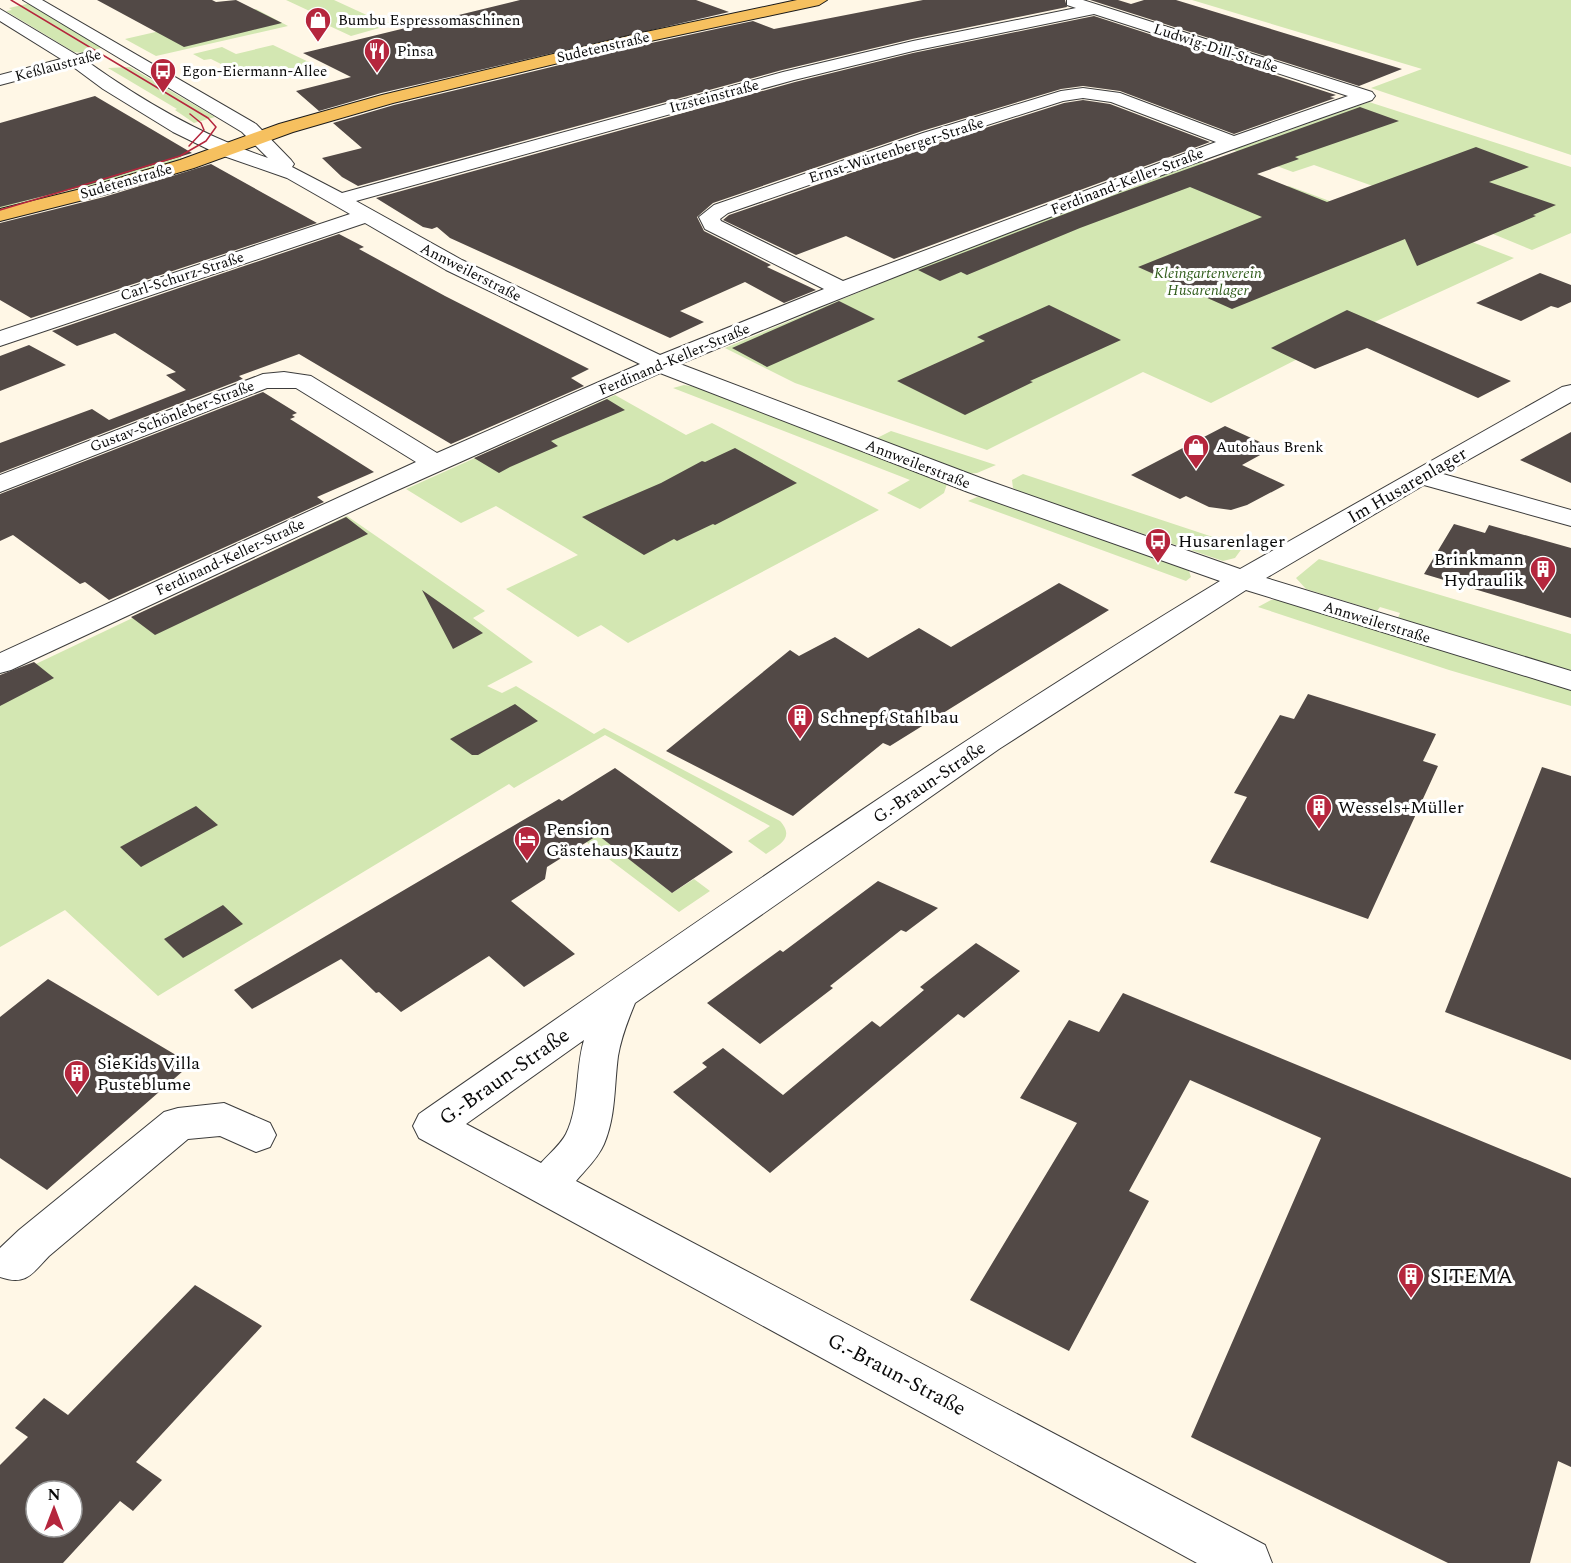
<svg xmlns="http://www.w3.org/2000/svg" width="1571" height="1563" viewBox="0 0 1571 1563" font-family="Spectral,serif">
<rect width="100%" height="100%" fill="#fff7e6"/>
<path fill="#d3e7b2" d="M286 0H334L384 23 401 20 404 21 351 36 323 23 331 21Z
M1192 0H1571V155L1371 88 1422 69Z
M31 3 102 47 101 48 83 53 74 52 6 11 12 10 9 8Z
M256 9 288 26 156 56 125 39Z
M273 45 313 64 251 79 211 59 204 60 193 54 222 47 236 54Z
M130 67 215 117 194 123 175 110 177 109 108 68Z
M1369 102 1571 167V233L1532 250 1398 195 1314 165 1293 172 1233 150Z
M172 153 184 159 0 212V204Z
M1200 161 1276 190 1289 186 1354 210 1372 204 1514 258 1333 341 1211 403 1143 372 987 450 795 383 725 348 922 266Z
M684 385 703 388 947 484 944 493 920 509 887 493 910 480 673 388Z
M615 395 686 435 712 423 879 510 628 643 601 625 578 637 506 589 578 555 496 506 461 523 406 489Z
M891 431 996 465 977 473 964 474 873 440Z
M1023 474 1243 547 1235 558 1223 561 1020 492 1013 488 1012 480Z
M977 497 986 498 1172 562 1189 571 1191 577 1186 581 968 501Z
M347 516 485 611 473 618 533 662 487 686 502 693 516 686 594 734 604 728 780 821C795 838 780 844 766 854L748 841 770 826 605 735 514 788 509 784 158 996 65 910 0 947V681Z
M1319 559 1571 634V673L1398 618 1400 613 1380 607 1377 611 1306 589 1296 578Z
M1271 600H1287L1571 689V706L1449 670 1258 607Z
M586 825 672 893 694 879 710 891 679 912 573 832Z"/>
<path fill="#524946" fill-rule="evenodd" d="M97 0H212L216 2 236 0 282 23 184 47Z
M520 0H696L729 12 381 93 319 111 296 91 351 77 303 53Z
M923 0H1065L1067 7 912 39 782 70 358 186 342 177 322 158 362 148 333 123 394 105 642 45 753 21 774 29Z
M1090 0H1118L1131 4 1144 0H1176L1402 69 1359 86Z
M1094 16 1336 95 1330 97 1335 98 1234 134 1120 91 1083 86 1061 89 922 131 713 203 697 217 704 231 771 265 767 267 816 290 784 303 745 282 680 311 704 322 670 338 450 238 437 227 432 229 423 227 376 198 795 82 913 53Z
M95 96 192 153 88 185 0 207V123Z
M1083 100 1110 104 1210 142 894 259 846 236 796 255 723 220 729 215 938 143 1064 103Z
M1360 107 1399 121 1295 157 1299 159 1257 174 1327 202 1476 147 1529 167 1489 182 1556 205 1533 215 1536 216 1417 266 1405 239 1232 309 1138 267 1262 217 1190 187 1080 228 967 275 961 272 940 281 918 270 1112 196Z
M211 164 317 223 31 318 0 300V223L104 197Z
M339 234 364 247 359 249 445 296 589 369 571 378 584 386 451 444 299 354 239 376 243 379 0 473V443L92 409 109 420 186 390 166 375 176 372 115 333 77 346 52 331Z
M1540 273 1571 285V302L1558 308 1551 306 1521 321 1476 303Z
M839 301 875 319 767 367 732 348Z
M1049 305 1121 340 1030 381 1033 382 965 415 897 381 985 341 977 337Z
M1347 310 1511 381 1478 398 1367 348 1315 369 1271 348Z
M29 345 66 365 0 391V356Z
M263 392 297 413 292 415 295 417 290 419 374 472 317 497 324 502 109 600 85 582 80 584 13 535 0 541V494Z
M607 399 625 410 551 441 558 446 510 467 499 473 474 458Z
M1225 426 1273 448 1242 465 1285 485 1247 505 1231 510 1209 507 1186 496 1180 499 1131 475Z
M1571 432V483L1520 460Z
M735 448 797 483 715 525 713 524 677 541 674 539 644 555 582 517 661 483 702 461 705 462Z
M346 517 368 534 155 635 131 617Z
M1454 524 1485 533 1489 525 1571 548V618L1424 574Z
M1059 583 1109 610 890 746 883 743 793 816 666 751 790 650 799 656 835 637 868 658 919 628 951 647Z
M422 590 483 633 453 649Z
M34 662 54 678 0 706V675Z
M1308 694 1436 734 1423 761 1438 766 1368 919 1210 862 1247 797 1234 793 1280 715 1294 719Z
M515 704 538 721 478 755H472L450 739Z
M1542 767 1571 776V1060L1445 1012Z
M615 768 733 852 672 893 598 835 547 867 545 879 511 901 575 954 524 987 489 956 401 1012 379 992 376 993 341 959 252 1009 234 990 559 799 562 801Z
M196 806 218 825 141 867 120 847Z
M878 881 938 908 906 932 901 930 830 986 833 988 760 1044 707 1003 780 950 783 952Z
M223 905 243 924 183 958 164 939Z
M976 943 1020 971 964 1018 958 1014 770 1173 673 1092 707 1067 702 1063 723 1048 783 1095 872 1021 880 1027 924 990 920 987Z
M48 979 191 1064 47 1190 0 1158V1017Z
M1123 993 1571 1178V1467L1558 1461 1530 1563H1448L1191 1437 1321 1138 1190 1080 1129 1191 1149 1201 1069 1351 970 1300 1077 1123 1020 1098 1069 1020 1099 1032Z
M195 1285 262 1326 136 1462 162 1480 133 1511 120 1501 63 1563H0V1465L28 1437 15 1428 44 1398 68 1415ZM36 1491H72V1527H36Z"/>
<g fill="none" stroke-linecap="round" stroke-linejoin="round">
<g stroke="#3c3c3c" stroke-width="2">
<path id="minor" d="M23 0H42L256 124 291 160 294 164 292 167 342 193 783 72 913 41 1076 8 1067 5V0H1083L1372 92 1375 96 1372 100C1139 181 908 269 680 364L986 480 1240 569 1562 387 1571 385V402L1443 474 1571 510V526L1424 485 1266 578 1571 671V690L1246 590 999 749 635 1003C628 1020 621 1038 618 1056 614 1086 616 1116 604 1144 598 1158 586 1169 576 1181L1265 1545 1272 1563H1197L419 1138 413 1126 419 1114C682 932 945 747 1220 581L968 492 660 373 393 492 11 670 0 673V653L416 462 296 388H267L0 492V475L263 374 284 372 311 376 437 453 640 364 446 270 365 223 0 346V331L350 214 287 178 218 154 173 132 103 89 72 66 0 85V75L61 59 0 21V9L77 55 88 52 94 53 96 57 88 62C144 102 203 136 268 158L242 132ZM1094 14 1348 96 1234 136 1120 93 1083 88 1061 91 923 133 714 205 699 217 705 229 824 289 660 355 462 260 356 201 794 80 913 51ZM1083 98 1111 102 1216 142 843 281 721 221 720 219 728 213 937 141 1063 101ZM584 1040C575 1070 580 1106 566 1134 561 1144 549 1154 541 1163L466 1124Z
M224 1103 270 1123 276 1135 270 1147 256 1152 220 1136 188 1139 49 1256C32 1274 26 1286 0 1277V1248L19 1230 164 1112 178 1108Z"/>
</g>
<g stroke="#1a1a1a" stroke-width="2">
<path id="major" d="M797 0H827L819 5 641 43 393 103 293 132 194 168 103 195 0 221V209L89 187 180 160 279 124 382 95 641 33Z"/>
</g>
<use href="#minor" fill="#fff" fill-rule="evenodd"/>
<use href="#major" fill="#f6c05f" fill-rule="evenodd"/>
<path stroke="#b5263d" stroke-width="1.5" d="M189 146 204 130 201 123 190 114
M0 210 180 156 206 141 216 127 208 118 11 0"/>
</g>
<defs>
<g id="shop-pin" transform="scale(1.35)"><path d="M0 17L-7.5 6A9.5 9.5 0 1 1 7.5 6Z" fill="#b5263d" stroke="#fff"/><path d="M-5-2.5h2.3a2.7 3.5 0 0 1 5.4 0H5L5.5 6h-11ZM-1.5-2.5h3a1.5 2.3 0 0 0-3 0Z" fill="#fff"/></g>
<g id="restaurant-pin" transform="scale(1.35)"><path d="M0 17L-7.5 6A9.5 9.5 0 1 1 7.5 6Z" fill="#b5263d" stroke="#fff"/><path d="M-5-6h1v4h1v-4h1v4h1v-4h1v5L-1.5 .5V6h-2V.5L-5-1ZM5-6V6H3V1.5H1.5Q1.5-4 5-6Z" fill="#fff"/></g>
<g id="bus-pin" transform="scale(1.35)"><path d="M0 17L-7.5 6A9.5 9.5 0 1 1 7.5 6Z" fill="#b5263d" stroke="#fff"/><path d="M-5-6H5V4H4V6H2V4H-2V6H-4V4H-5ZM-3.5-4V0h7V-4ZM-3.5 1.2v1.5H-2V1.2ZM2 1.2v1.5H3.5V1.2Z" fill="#fff"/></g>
<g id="building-pin" transform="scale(1.35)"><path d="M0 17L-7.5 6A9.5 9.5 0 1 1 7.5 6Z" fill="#b5263d" stroke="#fff"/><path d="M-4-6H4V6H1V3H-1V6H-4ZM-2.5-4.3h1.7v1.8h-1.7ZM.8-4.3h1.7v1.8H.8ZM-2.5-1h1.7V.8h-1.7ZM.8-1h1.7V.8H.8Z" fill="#fff"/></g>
<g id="hotel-pin" transform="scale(1.35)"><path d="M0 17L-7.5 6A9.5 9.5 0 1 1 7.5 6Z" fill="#b5263d" stroke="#fff"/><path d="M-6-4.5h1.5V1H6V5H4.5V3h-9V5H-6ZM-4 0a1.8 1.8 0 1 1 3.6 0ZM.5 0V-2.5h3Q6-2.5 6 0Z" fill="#fff"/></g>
</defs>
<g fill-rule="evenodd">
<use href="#shop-pin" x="318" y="20"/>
<use href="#restaurant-pin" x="377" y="51"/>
<use href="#bus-pin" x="163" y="71"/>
<use href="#shop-pin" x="1196" y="447"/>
<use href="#bus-pin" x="1158" y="541"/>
<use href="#building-pin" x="1543" y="569"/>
<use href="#building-pin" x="800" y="717"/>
<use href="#building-pin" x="1319" y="807"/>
<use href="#hotel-pin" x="527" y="839"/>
<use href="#building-pin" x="77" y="1073"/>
<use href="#building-pin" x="1411" y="1276"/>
</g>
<g text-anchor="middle" stroke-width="6" stroke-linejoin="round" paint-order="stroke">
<g font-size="15" fill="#090909" stroke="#fff" text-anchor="start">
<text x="338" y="25">Bumbu Espressomaschinen</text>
<text x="397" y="56">Pinsa</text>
<text x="182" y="76">Egon-Eiermann-Allee</text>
<text x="1216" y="452">Autohaus Brenk</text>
</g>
<g font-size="15" fill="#090909" stroke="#fff">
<text transform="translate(603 47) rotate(-13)" y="5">Sudetenstraße</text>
<text transform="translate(1216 48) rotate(18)" y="5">Ludwig-Dill-Straße</text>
<text transform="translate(58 65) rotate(-15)" y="5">Keßlaustraße</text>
<text transform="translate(714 96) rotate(-15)" y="5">Itzsteinstraße</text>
<text transform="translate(896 150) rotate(-18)" y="5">Ernst-Würtenberger-Straße</text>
<text transform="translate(126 181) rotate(-16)" y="5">Sudetenstraße</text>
<text transform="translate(1127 181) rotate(-21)" y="5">Ferdinand-Keller-Straße</text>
<text transform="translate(471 272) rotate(27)" y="5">Annweilerstraße</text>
<text transform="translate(182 276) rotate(-18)" y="5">Carl-Schurz-Straße</text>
<text transform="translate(674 359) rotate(-23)" y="5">Ferdinand-Keller-Straße</text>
<text transform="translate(172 416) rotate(-21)" y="5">Gustav-Schönleber-Straße</text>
<text transform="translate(918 464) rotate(21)" y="5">Annweilerstraße</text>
<text transform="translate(230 557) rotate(-25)" y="5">Ferdinand-Keller-Straße</text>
<text transform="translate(1377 622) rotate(17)" y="5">Annweilerstraße</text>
</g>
<g font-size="15" font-style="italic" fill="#325e1d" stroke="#fff">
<text x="1208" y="278">Kleingartenverein<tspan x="1208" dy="17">Husarenlager</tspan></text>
</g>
<g font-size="18" fill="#090909" stroke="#fff">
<text transform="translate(1407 485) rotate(-30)" y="6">Im Husarenlager</text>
<text transform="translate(929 782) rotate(-34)" y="6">G.-Braun-Straße</text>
</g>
<g font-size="18" fill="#090909" stroke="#fff" text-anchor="start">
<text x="1178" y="547">Husarenlager</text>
<text x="1524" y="565" text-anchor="end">Brinkmann<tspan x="1524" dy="21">Hydraulik</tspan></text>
<text x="820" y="723">Schnepf Stahlbau</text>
<text x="1338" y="813">Wessels+Müller</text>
<text x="546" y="835">Pension<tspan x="546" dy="21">Gästehaus Kautz</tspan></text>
<text x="97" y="1069">SieKids Villa<tspan x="97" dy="21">Pusteblume</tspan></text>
</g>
<g font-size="21" fill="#090909" stroke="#fff">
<text transform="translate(504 1076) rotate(-35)" y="7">G.-Braun-Straße</text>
<text transform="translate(897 1374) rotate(28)" y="7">G.-Braun-Straße</text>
</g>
<g font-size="21" fill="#090909" stroke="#fff" text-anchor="start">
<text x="1430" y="1283">SITEMA</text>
</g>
</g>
<g transform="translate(54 1509)"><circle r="28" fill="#ffffff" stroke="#9d9d9d" stroke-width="1.5"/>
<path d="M0-4.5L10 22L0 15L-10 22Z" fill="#b5263d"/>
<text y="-9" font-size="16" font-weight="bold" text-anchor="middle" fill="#090909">N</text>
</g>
</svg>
